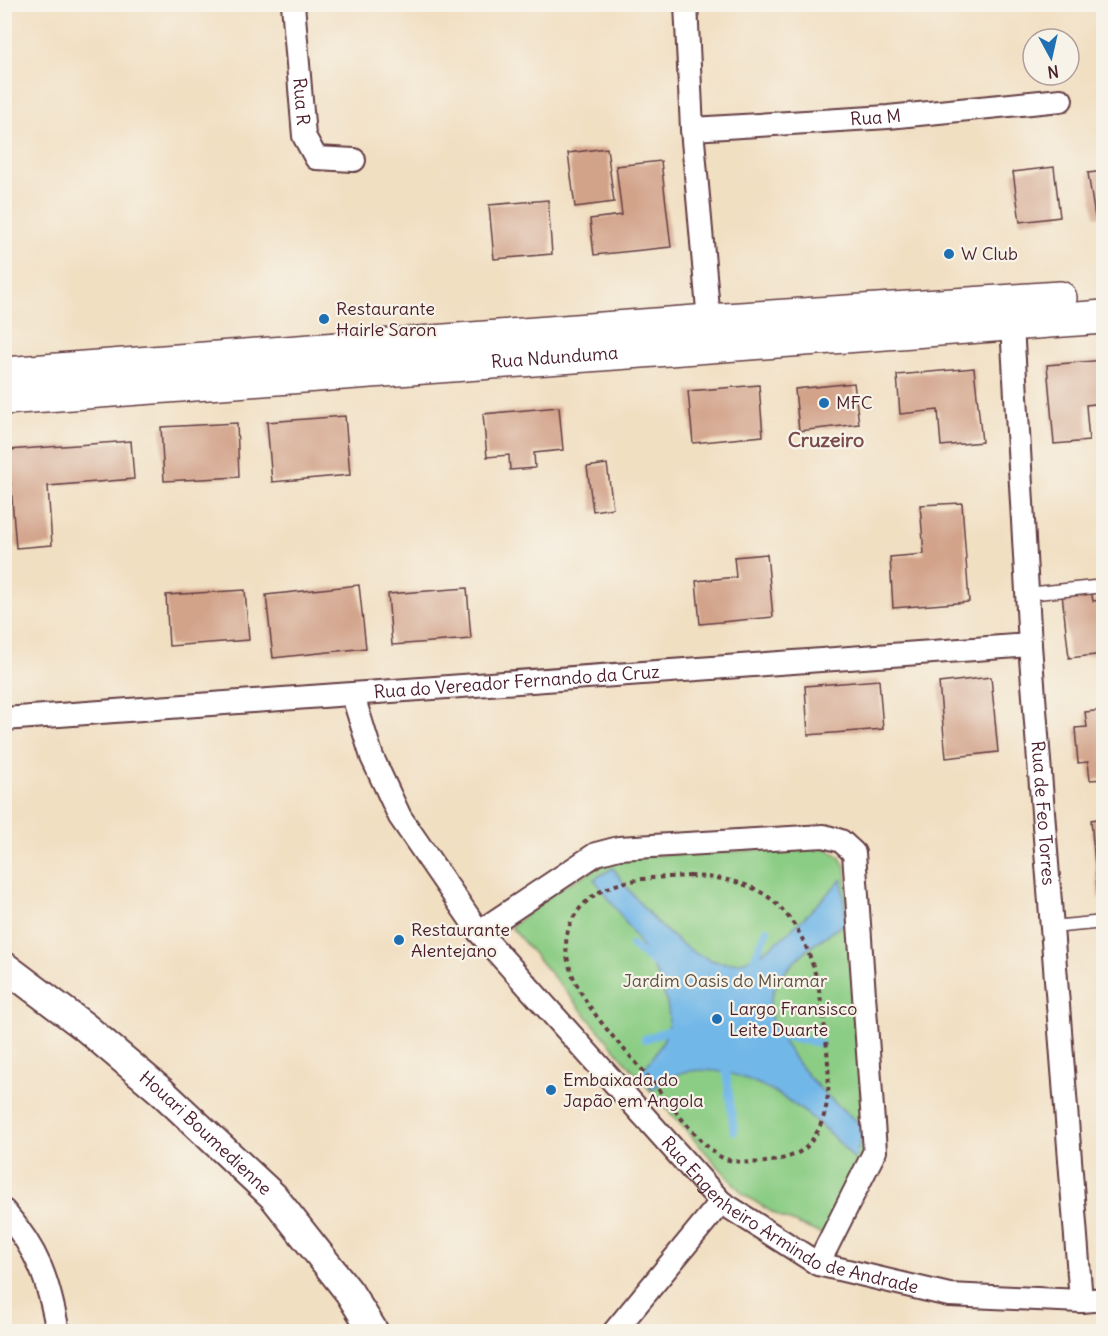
<svg xmlns="http://www.w3.org/2000/svg" width="1108" height="1336" viewBox="0 0 1108 1336" font-family="Delius,sans-serif">
<rect width="100%" height="100%" fill="#f7f3e8"/>
<filter id="ink" filterUnits="userSpaceOnUse"><feTurbulence type="fractalNoise" baseFrequency=".0167" numOctaves="2"/><feDisplacementMap in="SourceGraphic" scale="12" xChannelSelector="R" yChannelSelector="G"/><feConvolveMatrix kernelMatrix="1 2 1 2 8 2 1 2 1" color-interpolation-filters="sRGB"/></filter>
<filter id="wash" filterUnits="userSpaceOnUse"><feTurbulence type="fractalNoise" baseFrequency=".008" numOctaves="4" result="noise"/><feDisplacementMap in="SourceGraphic" scale="24" xChannelSelector="R" yChannelSelector="G"/><feGaussianBlur stdDeviation="1.35" result="paint"/><feColorMatrix in="noise" values="0 0 0 0 0 0 0 0 0 0 0 0 0 0 0 0 0 1.4 0 .05"/><feComposite in="paint" operator="in"/></filter>
<g filter="url(#wash)">
<rect width="100%" height="100%" fill="#f1dfc2"/>
<path fill="#8ccd85" stroke="#6b7658" stroke-width="1.5" d="M824 847 839 856 846 868 866 1163 824 1235 780 1217 744 1195 647 1087 511 927 560 888 619 857Z"/>
<path fill="#71b7e8" stroke="#5e6b8a" stroke-width="1.5" d="M613 868C639 905 693 976 744 961 775 952 819 902 842 879L846 923C816 941 756 981 773 1024 778 1035 786 1046 792 1055 812 1084 836 1105 864 1127L855 1160C817 1116 751 1063 689 1071 675 1073 663 1082 652 1090L640 1074C650 1061 662 1047 667 1031 680 990 618 911 594 879Z"/>
<g fill="none" stroke-linecap="round" stroke-linejoin="round">
<path stroke="#71b7e8" stroke-width="8" d="M632 945 652 962
M752 964 767 930
M771 1034 820 1043
M645 1039 675 1028
M725 1064 734 1131"/>
</g>
<g id="blocks">
<path fill="#d2a289" d="M607 148 614 202 575 207 568 153Z
M661 161 671 247 594 255 590 219 622 215 616 166Z
M1054 167 1060 217 1020 222 1013 172Z
M1104 171V216L1095 217 1088 173Z
M548 200 552 254 494 259 489 205Z
M1104 360V403L1086 405 1089 441 1054 444 1047 365Z
M974 368 982 442 941 446 938 410 900 414 897 375Z
M854 383 859 424 799 431 795 389Z
M759 385 763 436 693 443 688 391Z
M559 407 563 450 534 453 535 468 510 470 509 455 487 457 483 414Z
M345 416 350 475 272 482 267 422Z
M237 423 239 477 164 481 161 427Z
M131 441 134 479 48 486 52 545 16 548 8 450Z
M607 464 613 508 593 511 587 467Z
M962 503 969 602 893 608 890 557 924 554 920 505Z
M767 554 773 617 700 624 696 581 736 577 734 557Z
M359 585 366 648 273 658 266 595Z
M467 588 471 639 392 645 388 594Z
M245 590 249 640 169 646 166 595Z
M1091 590 1093 601 1104 600V654L1069 658 1062 594Z
M991 677 998 752 946 758 939 683Z
M879 680 883 729 808 735 805 686Z
M1104 710V779L1090 780 1088 762 1078 763 1075 728 1087 727 1085 712Z
M1104 818V898H1098L1091 820Z"/>
</g>
</g>
<g filter="url(#ink)">
<use href="#blocks" fill-opacity="0" stroke="#633c42" stroke-width="1.5"/>
<g fill="none" stroke-linecap="round" stroke-linejoin="round">
<g stroke="#633c42" stroke-width="15">
<path id="service" d="M1027 594 1104 586
M1052 927 1104 922"/>
</g>
<g stroke="#633c42" stroke-width="26">
<g id="minor">
<path id="s1" d="M293 4 304 136 316 158 354 160"/>
<path d="M686 4 692 129 709 321"/>
<path id="s2" d="M692 129 888 117 1061 100"/>
<path id="s3" d="M1012 325 1030 645 1081 1301"/>
<path id="s4" d="M353 696 372 757 400 817 479 932 721 1202 818 1264 949 1295 1081 1301 1104 1299"/>
<path id="s5" d="M4 719 1030 645"/>
<path d="M479 932 596 854 619 848 824 836 841 841 854 853 875 1151 818 1264"/>
<path d="M4 1211C39 1252 48 1279 58 1332"/>
<path d="M614 1332 721 1202"/>
</g>
</g>
<g stroke="#633c42" stroke-width="32">
<g id="tertiary">
<path id="s6" d="M4 966 85 1027 161 1091 273 1196 349 1292 374 1332"/>
</g>
</g>
<g stroke="#633c42" stroke-width="36">
<g id="secondary">
<path d="M4 374 709 321 1060 298"/>
<path id="s7" d="M4 398 1104 317"/>
</g>
</g>
<path stroke="#633c42" stroke-width="4" stroke-dasharray="4.5 4.5" stroke-linecap="butt" d="M690 876C718 877 748 881 771 899 813 934 820 988 826 1038 829 1075 834 1111 810 1143 800 1156 780 1160 765 1162 752 1163 733 1163 721 1157 698 1144 663 1094 645 1073 613 1036 541 967 575 915 588 895 609 885 631 881 650 877 671 877 690 876Z"/>
<use href="#service" stroke="#fff" stroke-width="12"/>
<use href="#minor" stroke="#fff" stroke-width="22"/>
<use href="#tertiary" stroke="#fff" stroke-width="28"/>
<use href="#secondary" stroke="#fff" stroke-width="33"/>
</g>
</g>
<g fill="#1f6fb2" stroke="#f7f3e8" stroke-width="2">
<circle cx="949" cy="254" r="6"/>
<circle cx="324" cy="319" r="6"/>
<circle cx="824" cy="403" r="6"/>
<circle cx="399" cy="940" r="6"/>
<circle cx="717" cy="1019" r="6"/>
<circle cx="551" cy="1090" r="6"/>
</g>
<g text-anchor="middle" stroke-width="4.5" stroke-linejoin="round" paint-order="stroke">
<g font-size="18" fill="#4a1f2b" stroke="#f7f3e8">
<text dy="6" stroke="none"><textPath href="#s1" startOffset="98">Rua R</textPath></text>
<text dy="6" stroke="none"><textPath href="#s2" startOffset="184">Rua M</textPath></text>
<text dy="6" stroke="none"><textPath href="#s7" startOffset="552">Rua Ndunduma</textPath></text>
<text dy="6" stroke="none"><textPath href="#s5" startOffset="514">Rua do Vereador Fernando da Cruz</textPath></text>
<text dy="6" stroke="none"><textPath href="#s3" startOffset="489">Rua de Feo Torres</textPath></text>
<text dy="6" stroke="none"><textPath href="#s6" startOffset="262">Houari Boumedienne</textPath></text>
<text dy="6" stroke="none"><textPath href="#s4" startOffset="699">Rua Engenheiro Armindo de Andrade</textPath></text>
</g>
<g font-size="18" fill="#4a1f2b" stroke="#f7f3e8" text-anchor="start">
<text x="961" y="260">W Club</text>
<text x="336" y="315">Restaurante<tspan x="336" dy="21">Hairle Saron</tspan></text>
<text x="836" y="409">MFC</text>
<text x="411" y="936">Restaurante<tspan x="411" dy="21">Alentejano</tspan></text>
<text x="729" y="1015">Largo Fransisco<tspan x="729" dy="21">Leite Duarte</tspan></text>
<text x="563" y="1086">Embaixada do<tspan x="563" dy="21">Japão em Angola</tspan></text>
</g>
<g font-size="18" fill="#5e5346" stroke="#f7f3e8">
<text x="725" y="987">Jardim Oasis do Miramar</text>
</g>
<g font-size="20" font-weight="bold" fill="#7a4d4c" stroke="#f7f3e8">
<text x="826" y="447">Cruzeiro</text>
</g>
</g>
<rect width="1108" height="1336" fill="none" stroke="#f7f3e8" stroke-width="24"/>
<g transform="translate(1051 57) rotate(172)"><circle r="28" fill="#f7f3e8" stroke="#b29e9c" stroke-width="1.5"/>
<path d="M0-4.5L10 22L0 15L-10 22Z" fill="#1f6fb2"/>
<text y="-9" font-size="16" font-weight="bold" text-anchor="middle" fill="#4a1f2b">N</text>
</g>
</svg>
